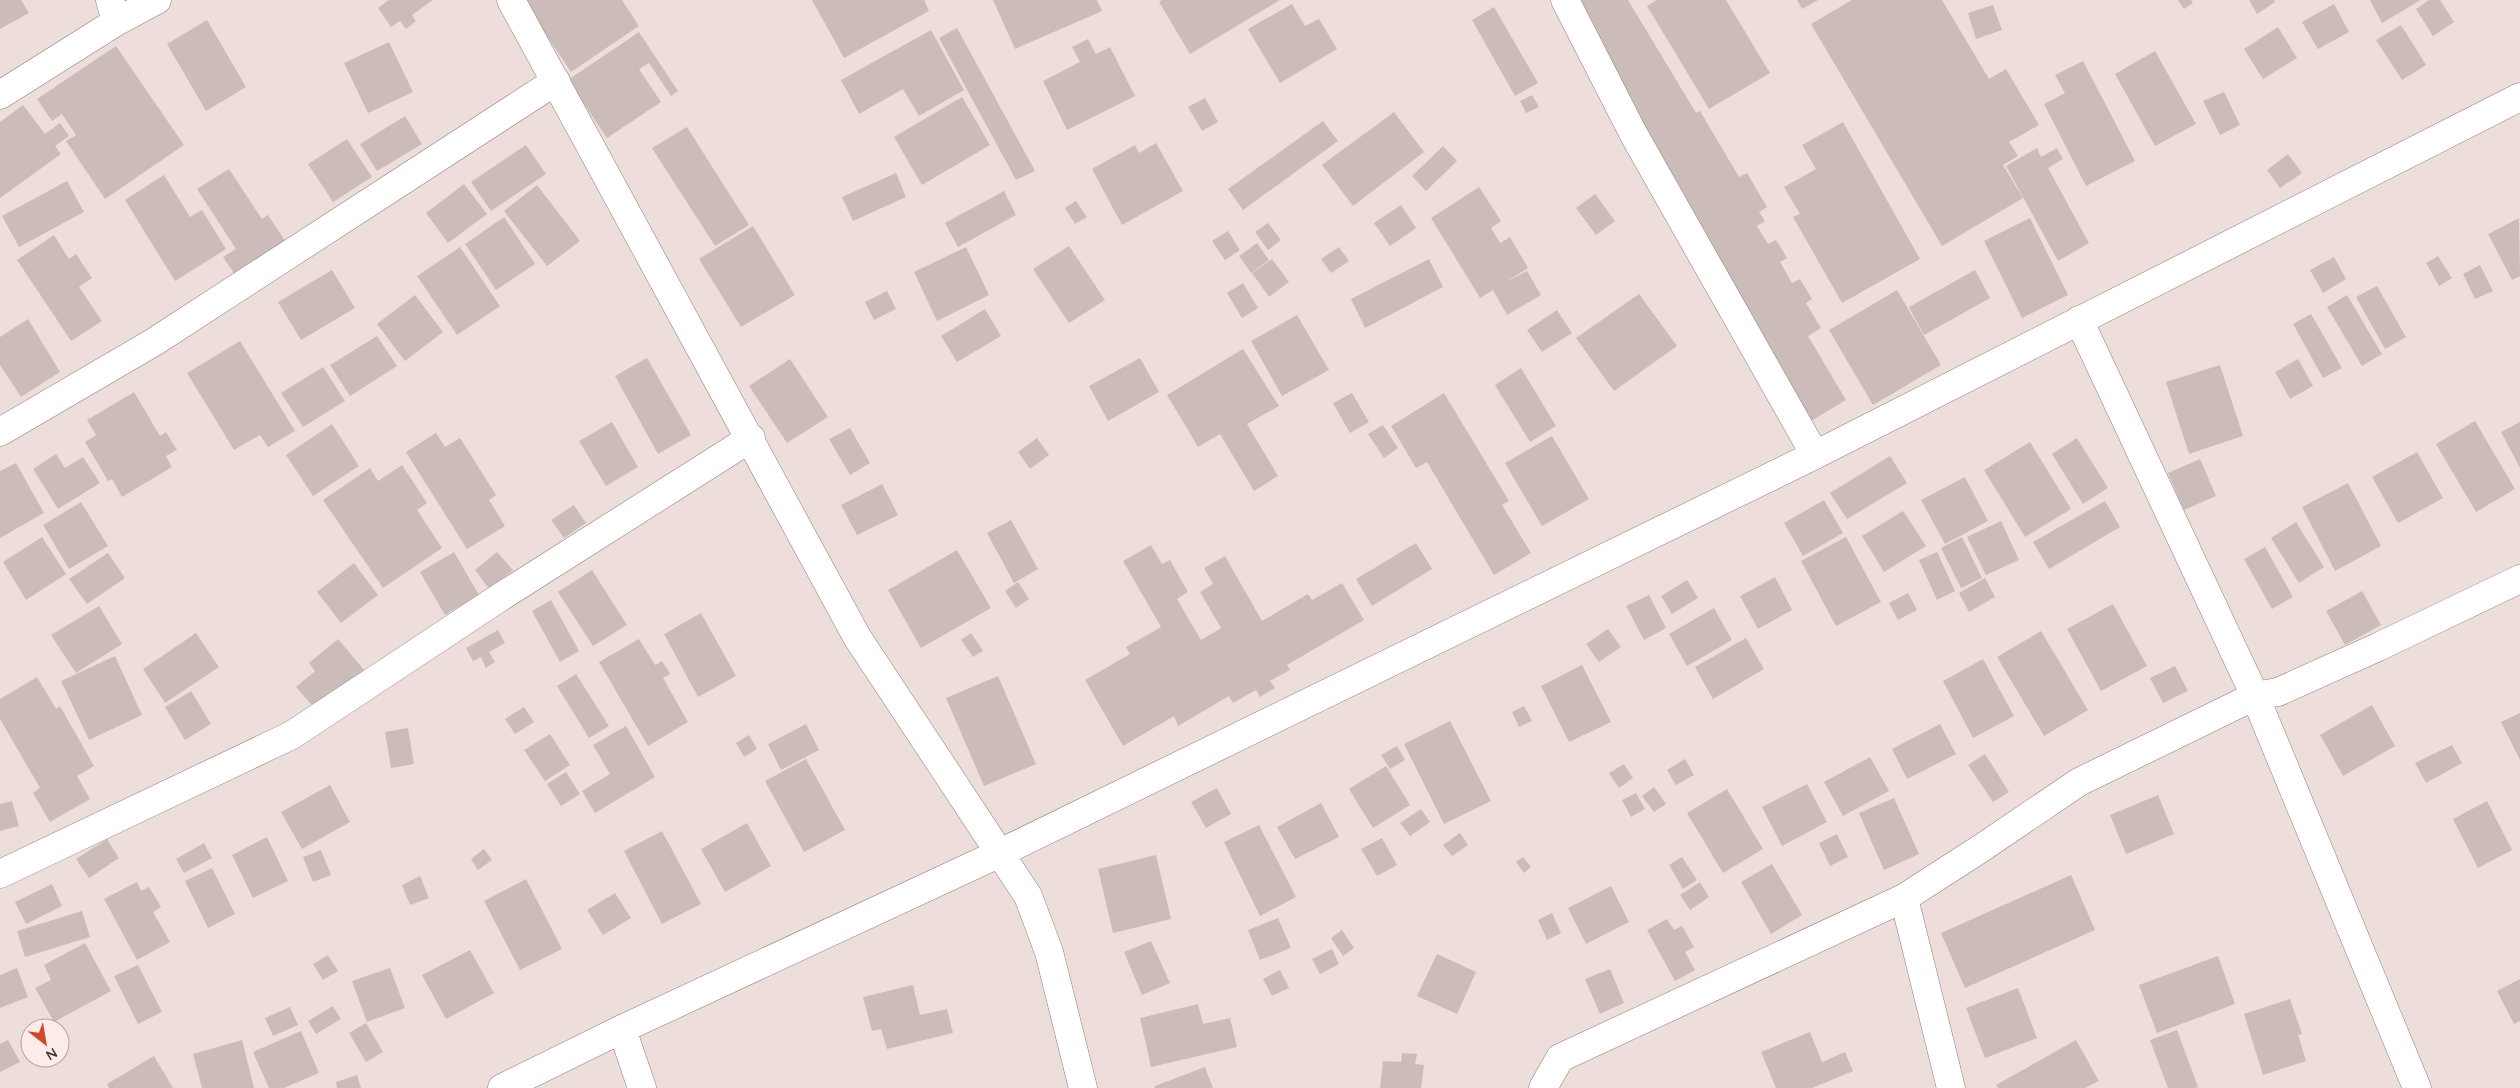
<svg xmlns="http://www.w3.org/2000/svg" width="2520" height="1088" viewBox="0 0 2520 1088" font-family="Quicksand,sans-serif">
<rect width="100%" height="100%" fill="#eededb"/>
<path fill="#cbbcb9" d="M0 0H21L29 13 0 29Z
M389 0H433L412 15 416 21 406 29 400 21 391 27 378 8Z
M523 0H622L639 26 571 72Z
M812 0H924L929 11 844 58Z
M993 0H1097L1102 11 1015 49Z
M1162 0H1280L1190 54 1159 2Z
M1579 0H1628L1696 113 1700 111 1739 177 1747 173 1767 207 1759 212 1765 221 1757 226 1768 244 1776 240 1787 258 1780 262 1792 283 1800 279 1812 299 1806 303 1821 328 1808 336 1846 400 1806 424 1560 11Z
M1657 0H1726L1770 73 1709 109 1647 6Z
M1797 0H1818L1802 9Z
M1852 0H1942L1989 79 2006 69 2039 125 2009 142 2018 156 2003 165 2023 198 1942 246 1811 24Z
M2178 0H2191L2193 3 2184 9Z
M2249 0H2274L2275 2 2257 14Z
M2370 0H2421L2382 23Z
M2429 0H2440L2454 22 2433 36 2416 9Z
M1292 4 1305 26 1319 19 1337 49 1280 83 1248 29Z
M2334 4 2349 32 2318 49 2302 22Z
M1993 5 2002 30 1976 39 1968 13Z
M1494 7 1538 83 1515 96 1472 20Z
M207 20 246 87 206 111 167 44Z
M2401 25 2426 65 2402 80 2376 40Z
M2278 27 2297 58 2263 79 2244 49Z
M957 28 1035 171 1016 180 939 38Z
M931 30 964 90 919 116 903 89 859 114 841 80Z
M639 32 678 91 671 96 649 63 639 69 661 102 607 138 568 80Z
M1088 39 1096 54 1110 47 1135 96 1067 130 1043 81 1080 62 1072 47Z
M389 42 413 92 368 113 344 63Z
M116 46 184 145 105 199 66 141 76 135 62 114 52 121 37 99Z
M2155 51 2196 124 2155 146 2115 74Z
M2083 61 2135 161 2086 186 2044 104 2065 93 2055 75Z
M2224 92 2240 125 2220 135 2203 101Z
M1532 95 1539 107 1526 113 1520 101Z
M962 97 990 145 922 185 894 137Z
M1205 98 1218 122 1202 131 1188 107Z
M23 105 45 134 60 123 69 136 55 146 61 154 0 198V122Z
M1394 112 1424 152 1353 206 1322 165Z
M405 116 422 144 377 171 360 144Z
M1323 121 1338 141 1243 210 1228 189Z
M1843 122 1920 259 1842 303 1793 217 1800 214 1784 187 1816 169 1802 145Z
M687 127 749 225 715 246 652 148Z
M347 139 372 177 333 202 308 164Z
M1156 143 1183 191 1122 225 1092 169 1135 145 1139 153Z
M526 145 546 174 491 211 471 182Z
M1443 146 1457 161 1426 191 1412 176Z
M2037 148 2041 157 2057 148 2063 159 2048 168 2089 243 2058 261 2006 166Z
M2288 154 2302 173 2280 188 2267 170Z
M229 169 262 219 268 215 294 254 243 287 223 257 236 249 197 189Z
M896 173 906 197 853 221 842 197Z
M164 175 190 217 202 210 226 249 175 281 125 200Z
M67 181 84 212 19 247 2 216Z
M464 184 487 214 448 243 426 213Z
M537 185 580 241 547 266 504 211Z
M1479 187 1501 221 1491 228 1500 243 1510 237 1528 268 1506 282 1527 271 1541 295 1507 315 1493 290 1480 298 1431 218Z
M1004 191 1016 215 958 247 945 223Z
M1595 194 1615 221 1596 235 1576 208Z
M1076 201 1087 217 1075 224 1065 208Z
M1401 205 1416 228 1390 246 1374 223Z
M504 217 535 264 496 290 465 244Z
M2030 218 2068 295 2022 318 1984 241Z
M2519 218 2520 276 2512 280 2488 234Z
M1268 223 1281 240 1268 250 1255 232Z
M753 226 795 295 741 327 699 259Z
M1228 231 1240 250 1225 260 1212 241Z
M54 235 69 259 76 254 92 278 79 287 102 321 71 341 17 260Z
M1257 243 1269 260 1251 273 1239 256Z
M1069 246 1105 300 1069 323 1033 269Z
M460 247 500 306 457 335 417 276Z
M966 247 989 295 937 321 914 272Z
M1339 247 1349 261 1331 273 1321 259Z
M2438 256 2452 278 2439 286 2426 263Z
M2334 257 2346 279 2323 293 2310 270Z
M1272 259 1289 282 1269 297 1252 273Z
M1429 259 1443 287 1365 328 1351 299Z
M2480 265 2493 291 2475 299 2463 274Z
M332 270 355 308 301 340 278 302Z
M1975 270 1990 298 1924 335 1909 307Z
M1243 283 1258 308 1242 318 1227 293Z
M2377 286 2406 337 2385 349 2356 297Z
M1897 290 1941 365 1873 405 1829 330Z
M887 291 896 309 874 320 865 302Z
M1639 294 1677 346 1614 391 1576 338Z
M415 295 443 332 405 361 377 324Z
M2347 295 2382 354 2362 366 2327 307Z
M985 309 1001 336 957 362 941 336Z
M1557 310 1572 333 1542 352 1527 330Z
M2311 314 2342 368 2323 378 2293 324Z
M1297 315 1329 370 1282 396 1251 341Z
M28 319 60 372 21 397 0 365V337Z
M377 336 397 366 350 396 330 365Z
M240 341 295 431 268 447 260 435 234 450 187 373Z
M1243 349 1279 406 1247 424 1278 476 1254 491 1220 434 1198 447 1167 395Z
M647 358 691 435 658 454 615 376Z
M1140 358 1159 392 1108 421 1089 386Z
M790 359 828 417 787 443 749 386Z
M2298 359 2313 386 2290 399 2275 372Z
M2220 365 2243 436 2189 454 2166 382Z
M323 367 345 401 303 427 281 393Z
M1521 368 1556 426 1530 442 1495 385Z
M134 392 160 436 166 432 177 450 166 456 172 467 122 497 112 479 108 481 85 442 96 435 87 420Z
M1352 393 1369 422 1350 433 1333 403Z
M1444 393 1509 501 1502 505 1531 553 1494 575 1427 462 1416 468 1391 426Z
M2475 421 2515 489 2476 512 2436 444Z
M612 422 638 467 606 486 579 441Z
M2520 422V468L2501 432Z
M332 424 359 466 313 496 286 455Z
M1383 425 1398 448 1384 458 1368 434Z
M850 428 870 463 850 475 829 439Z
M436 433 445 447 460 438 496 495 489 500 505 526 467 549 406 452Z
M1552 436 1589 499 1542 526 1505 463Z
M1037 438 1049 455 1030 469 1018 452Z
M2077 438 2108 488 2083 504 2052 454Z
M2030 442 2071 509 2025 537 1984 470Z
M2417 452 2443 498 2398 523 2372 477Z
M56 454 65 468 83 457 100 483 58 509 33 469Z
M1890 456 1907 483 1847 519 1830 493Z
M2200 459 2216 496 2184 510 2168 473Z
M16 463 44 513 0 538V471Z
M402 465 427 503 417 510 442 548 383 588 323 500 370 468 378 481Z
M1965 477 1988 521 1945 544 1921 500Z
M2348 483 2381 546 2335 571 2302 507Z
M882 484 898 515 857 535 841 505Z
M1824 500 1843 533 1803 556 1784 523Z
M2105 501 2120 527 2049 569 2033 542Z
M81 502 108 546 69 569 43 525Z
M574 505 586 523 564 538 551 520Z
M1903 511 1926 546 1884 572 1862 536Z
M1011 520 1038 569 1014 583 987 533Z
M2001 521 2019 560 1986 575 1967 537Z
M2296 522 2324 567 2299 583 2271 538Z
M42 537 66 574 26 600 3 562Z
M1846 537 1881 602 1836 626 1801 561Z
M1962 537 1982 578 1961 588 1941 548Z
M1416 543 1432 569 1372 606 1356 579Z
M1151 545 1162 564 1170 560 1188 592 1177 599 1201 640 1221 628 1200 592 1213 584 1204 568 1225 556 1262 621 1308 594 1312 600 1342 583 1364 620 1287 665 1290 670 1270 681 1275 688 1260 697 1256 690 1233 703 1229 696 1178 726 1174 716 1123 746 1085 680 1130 654 1126 647 1161 627 1123 561Z
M2265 547 2293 597 2272 609 2244 559Z
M957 550 991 608 921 648 888 590Z
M454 552 479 595 445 615 420 572Z
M497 552 513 570 489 589 475 570Z
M1937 552 1955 591 1937 600 1919 560Z
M108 553 125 578 87 604 69 579Z
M354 563 378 595 341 623 317 592Z
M592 570 627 625 593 646 558 592Z
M1775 577 1792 610 1758 629 1740 596Z
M1985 578 1995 597 1969 612 1959 593Z
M1687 580 1698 598 1672 614 1661 596Z
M1018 582 1029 599 1016 608 1005 591Z
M2362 591 2381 625 2345 645 2326 611Z
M1908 593 1917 610 1898 620 1889 603Z
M1649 595 1666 628 1644 640 1626 606Z
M551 600 579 651 560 662 532 611Z
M2113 604 2147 666 2101 691 2067 629Z
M99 606 122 644 76 673 51 635Z
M1714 608 1732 640 1687 666 1669 634Z
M701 613 736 676 698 697 664 634Z
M1608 629 1621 647 1599 662 1586 644Z
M498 630 505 643 489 652 495 662 486 668 481 657 473 661 466 648Z
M2041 631 2088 710 2044 736 1997 657Z
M196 633 219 667 165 703 143 669Z
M971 633 983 651 973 657 961 640Z
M1746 638 1764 669 1713 699 1695 667Z
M338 639 365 671 317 711 296 687 315 671 309 663Z
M639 639 655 665 662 661 670 674 663 678 688 722 648 746 599 662Z
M115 656 142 715 89 740 61 681Z
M1983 659 2014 716 1973 738 1943 681Z
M1582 665 1611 722 1569 742 1541 686Z
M2175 666 2188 691 2163 703 2150 678Z
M576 674 609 726 589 738 557 686Z
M998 676 1036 764 984 786 946 698Z
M37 677 56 709 60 706 94 766 77 776 90 799 50 822 33 793 40 788 0 719V699Z
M191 691 211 724 185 740 165 707Z
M2372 705 2395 746 2343 776 2320 735Z
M1524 706 1532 721 1519 727 1512 712Z
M524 707 534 722 515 734 505 719Z
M2520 713V760L2501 722Z
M1450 721 1491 801 1444 824 1404 744Z
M806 724 819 750 781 770 768 744Z
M1940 724 1956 754 1907 779 1892 749Z
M626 726 655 777 595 813 582 791 610 774 593 745Z
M408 728 414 764 391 768 385 732Z
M550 734 570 765 545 781 524 750Z
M749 735 757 749 744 757 736 743Z
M2452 745 2462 763 2426 783 2415 763Z
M1397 746 1405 760 1390 769 1381 755Z
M1985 754 2009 792 1993 802 1968 765Z
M1870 757 1889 791 1843 816 1824 782Z
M806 759 845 830 804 852 765 781Z
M1685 759 1694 775 1676 785 1667 770Z
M1624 764 1633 778 1619 788 1609 773Z
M1386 766 1410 805 1373 828 1349 789Z
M566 772 580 794 561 806 547 784Z
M1807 784 1827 822 1782 846 1762 807Z
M330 785 350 822 302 849 281 812Z
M1654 787 1666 804 1654 812 1642 796Z
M1217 788 1231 814 1206 828 1191 802Z
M1727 789 1763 849 1723 873 1687 813Z
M1636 793 1645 809 1631 817 1622 800Z
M2158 795 2174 834 2126 854 2110 815Z
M1894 798 1919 854 1884 870 1859 813Z
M12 801 19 826 0 831V804Z
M2487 801 2512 850 2478 868 2453 819Z
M1321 803 1339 837 1295 859 1277 827Z
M1421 809 1430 822 1410 836 1400 823Z
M747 823 771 866 725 892 701 849Z
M1259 825 1296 897 1260 916 1224 842Z
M662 831 701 904 662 924 624 851Z
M1460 833 1468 845 1452 856 1443 845Z
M1837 834 1848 857 1830 866 1819 843Z
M267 837 288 881 253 898 232 855Z
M1382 838 1397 865 1377 876 1361 849Z
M107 839 119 858 89 878 76 859Z
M204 843 212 858 184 873 176 859Z
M484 849 492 860 478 870 471 859Z
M321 850 331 875 313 882 303 857Z
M1156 855 1171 919 1113 933 1098 869Z
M1523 857 1531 867 1524 873 1516 862Z
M1682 857 1697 880 1683 889 1669 865Z
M1772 864 1802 915 1771 934 1741 882Z
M212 868 235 914 208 928 185 881Z
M2071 875 2095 930 1965 988 1941 933Z
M420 876 429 898 410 905 402 885Z
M526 879 562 949 520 970 484 901Z
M137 882 141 891 149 887 161 907 153 912 170 942 137 960 104 899Z
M1700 882 1709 897 1690 910 1680 895Z
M52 884 62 906 26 924 15 902Z
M1611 886 1629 922 1586 944 1568 908Z
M615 893 631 918 603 935 587 910Z
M82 911 90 937 25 957 17 931Z
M1552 913 1561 933 1547 940 1538 920Z
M1278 918 1291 948 1260 960 1248 930Z
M1667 919 1674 930 1682 926 1694 947 1685 952 1695 970 1675 981 1647 930Z
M1342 930 1354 948 1343 956 1331 938Z
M1151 941 1170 983 1142 995 1124 952Z
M85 943 111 991 54 1022 35 988 51 980 44 965Z
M1332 949 1339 964 1320 974 1312 959Z
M470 950 494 993 446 1019 422 975Z
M1437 954 1476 972 1457 1014 1417 996Z
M328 955 338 971 323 980 313 964Z
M2218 956 2235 1004 2157 1033 2139 985Z
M138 965 162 1012 138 1024 114 976Z
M17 968 28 997 0 1008V975Z
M390 968 405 1008 367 1022 352 981Z
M1610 969 1624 1003 1600 1014 1585 979Z
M1280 970 1289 988 1272 996 1263 979Z
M2520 979V1021L2514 1024 2497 991Z
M913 985 920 1015 947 1009 953 1033 887 1049 881 1029 872 1031 863 997Z
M2018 988 2037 1038 1985 1058 1966 1008Z
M2290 999 2302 1034 2298 1035 2306 1061 2263 1075 2244 1014Z
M1198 1004 1203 1024 1230 1018 1237 1047 1151 1067 1140 1018Z
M333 1006 341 1019 316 1034 308 1021Z
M290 1007 298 1025 273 1036 265 1018Z
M366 1023 383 1052 366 1062 349 1033Z
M2177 1030 2198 1087 2195 1088H2168L2150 1040Z
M301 1031 319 1073 284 1088H269L253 1052Z
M1810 1032 1822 1062 1845 1052 1853 1071 1812 1088H1776L1761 1052Z
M8 1040 20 1062 0 1072V1044Z
M242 1040 254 1088H202L193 1054Z
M2076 1040 2099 1081 2085 1088H1998L1996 1085Z
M1402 1053 1417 1054 1415 1064 1424 1065 1421 1088H1380L1383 1061 1401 1062Z
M154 1056 173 1088H109L107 1084Z
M1205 1067 1213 1088H1155V1086Z
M357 1075 361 1088H337L336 1082Z"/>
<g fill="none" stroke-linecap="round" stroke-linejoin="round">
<g stroke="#8c7e7b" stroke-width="29">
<path id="street" d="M110 0 116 22
M511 0 857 637 1028 896 1049 952 1083 1088
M1565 0 1634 135 1815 455
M0 95 116 22 157 0
M2079 320 2255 696 2417 1088
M0 432 154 342 556 81
M0 874 292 735 499 598 751 438
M1904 898 1951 1088
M622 1029 642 1088
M502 1088 622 1029 998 854 1815 455 2520 97
M1543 1088 1560 1058 1904 898 1980 849 2079 782 2255 696 2278 692 2378 647 2520 579"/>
</g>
<use href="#street" stroke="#fff" stroke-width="28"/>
</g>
<g transform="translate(45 1043) rotate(149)"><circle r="24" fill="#fbece8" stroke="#afa4a1"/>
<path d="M0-4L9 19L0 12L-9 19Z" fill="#d24630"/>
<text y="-8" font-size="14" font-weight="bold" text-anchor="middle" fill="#3e3837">N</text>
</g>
</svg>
